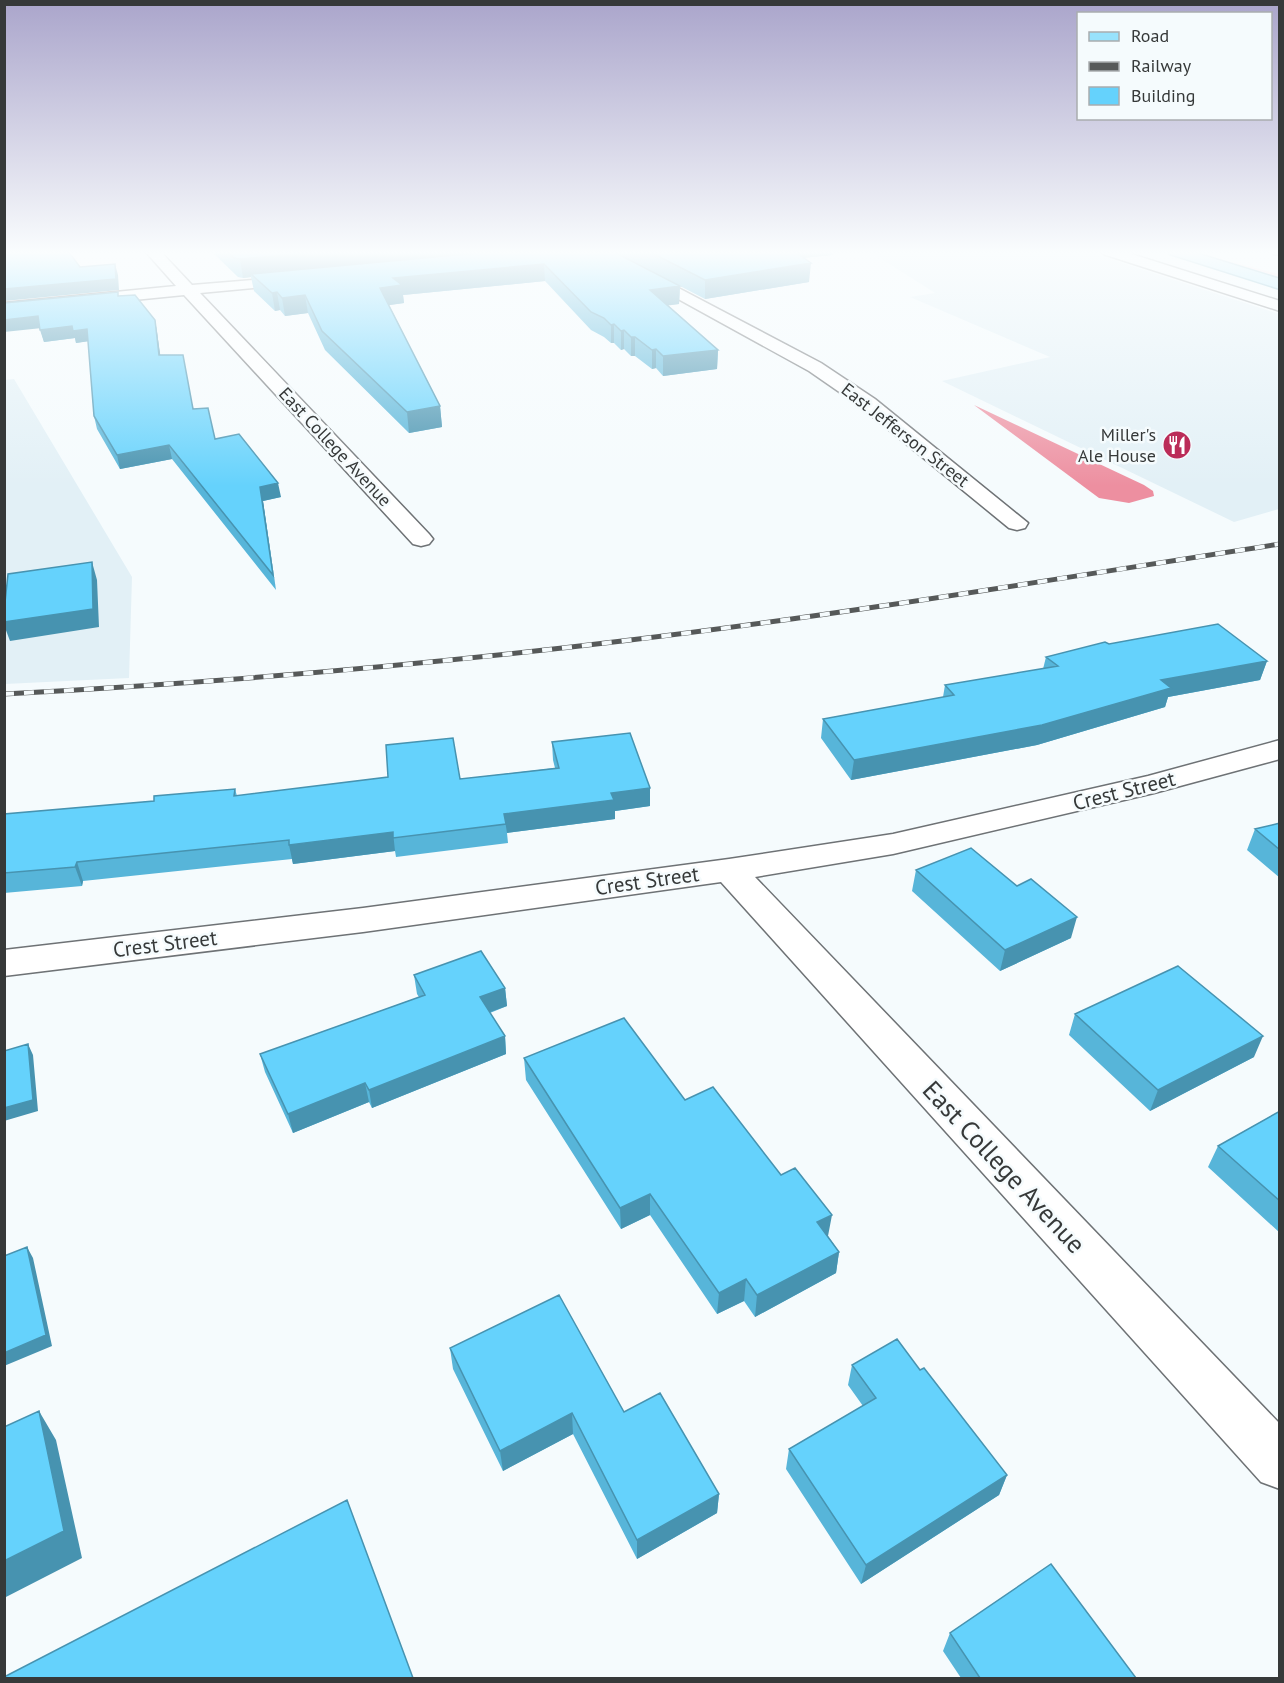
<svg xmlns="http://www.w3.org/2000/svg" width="1284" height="1683" viewBox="0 0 1284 1683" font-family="'PT Sans',sans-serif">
<rect width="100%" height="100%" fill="#f5fbfd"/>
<path fill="#e2f0f6" d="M869 251H1085L1279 314V509L1234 522 942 381 1050 357 910 297 935 293Z
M14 379 132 577 129 678 5 684 4 380Z"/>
<path fill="#fcdce1" d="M1188 251 1279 274V279Z"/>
<path fill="#ed8fa0" d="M974 405 1144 485 1153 491 1154 496 1129 503 1099 498Z"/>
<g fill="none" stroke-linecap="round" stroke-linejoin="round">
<g stroke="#6e7275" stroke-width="3">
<path id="street" d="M145 251H160L192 285 303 276 306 279 298 284 200 293 429 534 433 539 429 544 421 546 413 544 184 295 4 313V303L176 286Z
M591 251H608L821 363 875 399 1028 523 1025 528 1017 530 1009 528 861 407 809 371Z
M1101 251H1122L1280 301V311L1103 254Z
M1272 251H1280V255L1274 254Z
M1280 740V759L1154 793 893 854 755 877 1280 1424V1489L1261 1482 721 882 363 932 4 976V950L363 908 729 859 893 834 1148 776Z"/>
</g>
<g stroke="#499ab6" stroke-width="3">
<path id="primary" d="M1168 251H1189L1280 279V289L1170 254Z"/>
</g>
<use href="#street" fill="#fff" fill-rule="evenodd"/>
<use href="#primary" fill="#98e2fc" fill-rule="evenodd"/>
<g stroke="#565959" stroke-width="5">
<path id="rail" d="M4 694C210 683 416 666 622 641 842 615 1061 578 1280 544"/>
</g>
<use href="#rail" stroke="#f5fbfd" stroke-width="4" stroke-dasharray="10" stroke-linecap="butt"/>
</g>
<path fill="#57b5d9" d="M211 251H833L832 255 804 258 809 282 705 299 680 286 679 304 668 305 718 350 717 369 663 376 656 368 652 369 635 356H631L624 349 621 350 614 343H611L604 337 591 330 545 281 403 295 404 303 389 305 440 406 442 427 409 433 325 350 308 313 285 316 280 310 275 311 254 291 251 277 243 278 238 277Z
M119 296 155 320 157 332 160 355 194 409 215 439 281 497 263 501 276 590 172 459 120 469 97 429 94 416 88 341 76 343 75 338 44 342 40 328Z
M1109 644 1267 661 1260 680 1168 697 1165 707 1037 745 851 780 821 738 823 719 943 697 945 685 1043 669 1046 657Z
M552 742 650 788V806L615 811V819L507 833 508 843 396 857 395 851 293 864 292 859 83 881 82 886 4 893V814L154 801 235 789 237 796 460 779 555 768 553 760Z
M1280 823V878L1247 850 1255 829Z
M916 870 1017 886 1071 938 1000 971 912 891Z
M414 975 505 988 507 1006 490 1013 505 1036 506 1054 372 1108 369 1102 293 1133 265 1072 260 1054 419 997 417 994Z
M1075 1014 1254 1057 1150 1111 1069 1035Z
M524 1058 685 1100 828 1236 839 1252 836 1273 755 1317 744 1301 717 1314 650 1215 621 1229 526 1080Z
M1280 1111V1233L1208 1167 1218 1146Z
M450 1348 624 1412 719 1494 717 1513 637 1559 573 1434 503 1471 453 1369Z
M852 1365 920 1370 1007 1475 999 1495 861 1584 786 1469 789 1449 863 1406 848 1385Z
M950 1633 1136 1678H961L943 1651Z"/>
<path fill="#4793b0" d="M331 251H534L251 274V277L243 278 240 259Z
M781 251H833L832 255 780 260Z
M811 263 809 282 705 299V280Z
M115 264 118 275 119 290 4 301V289Z
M544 264 545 281 403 295 404 303 383 306 380 288 393 278Z
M680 286 679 304 650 308V290Z
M277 292 280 310 275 311 272 293Z
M305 295 308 313 285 316 282 298Z
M38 316 42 328 4 332V320Z
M155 320 157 332 162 367 159 355Z
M614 324V343H611V325Z
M72 326 87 329 90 341 76 343 75 338 44 342 40 330Z
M624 330V349L621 350V331Z
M631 337H635V356H631Z
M656 349V368L652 369V350Z
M718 350 717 369 663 376V356Z
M440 406 442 427 409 433 407 412Z
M169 445 172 459 120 469 117 455Z
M278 483 281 497 263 501 276 590 260 487Z
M92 562 97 580 99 627 10 641 4 625V622Z
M1267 661 1260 680 1168 697 1165 707 1037 745 851 780 854 760 1161 680Z
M650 788V806L615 811V819L507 833 504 814 611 793Z
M393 832 395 851 293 864 289 845Z
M77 862 83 881 82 886 75 867Z
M1077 917 1071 938 1000 971 1005 950Z
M505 988 507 1006 482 1015 480 997Z
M505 1036 506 1054 372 1108 369 1090Z
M1263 1036 1254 1057 1150 1111 1158 1090Z
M28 1044 33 1055 38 1111 4 1121V1108Z
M365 1083 369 1102 293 1133 288 1114Z
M650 1194V1215L621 1229 620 1208Z
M832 1215 828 1236 814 1244 817 1222Z
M27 1247 33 1258 52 1346 4 1366V1353Z
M839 1252 836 1273 755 1317 757 1295Z
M746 1279 744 1301 717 1314 719 1293Z
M39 1411 56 1440 82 1558 4 1598V1561Z
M572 1413 573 1434 503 1471 500 1451Z
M1007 1475 999 1495 861 1584 866 1565Z
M719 1494 717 1513 637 1559V1540Z"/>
<path fill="#65d2fc" stroke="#4793b0" stroke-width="1.5" d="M4 251H68L80 267 115 264 116 279 4 289Z
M227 251H331L240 259 234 258Z
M499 251H612L680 286 650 290 718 350 663 356 656 349 652 350 635 337H631L624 330 621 331 614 324 611 325 604 318 591 312 544 264 393 278 402 285 380 288 440 406 407 412 322 331 305 295 282 298 277 292 272 293 251 274Z
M648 251H794L811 263 705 280Z
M118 292V296L135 295 155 320 159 355H183L193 409 208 408 215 439 239 434 278 483 260 487 273 575 169 445 117 455 94 416 87 329 73 331 72 326 40 330 38 316 4 320V303Z
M92 562 93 609 4 622V612L8 574Z
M1218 624 1267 661 1161 680 1171 688 1042 725 854 760 823 719 954 695 945 685 1058 666 1046 657 1105 642 1109 644Z
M630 733 650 788 611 793 614 800 504 814 506 824 393 838V832L289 845V840L77 862 75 867 4 873V814L154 801V796L235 789 234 796 388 777 386 745 453 738 460 779 559 768 552 742Z
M1280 823V850L1255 829Z
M971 848 1017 886 1031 879 1077 917 1005 950 916 870Z
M481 951 505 988 480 997 505 1036 369 1090 365 1083 288 1114 260 1054 425 995 414 975Z
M1178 966 1263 1036 1158 1090 1075 1014Z
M624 1018 685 1100 713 1087 781 1175 795 1168 832 1215 817 1222 839 1252 757 1295 746 1279 719 1293 650 1194 620 1208 524 1058Z
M28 1044 33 1100 4 1108V1051Z
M1280 1111V1201L1218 1146Z
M27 1247 46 1335 4 1353V1256Z
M559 1295 624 1412 660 1393 719 1494 637 1540 572 1413 500 1451 450 1348Z
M897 1339 920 1370 924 1368 1007 1475 866 1565 789 1449 876 1398 852 1365Z
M39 1411 64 1531 4 1561V1427Z
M347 1500 413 1678H4V1677Z
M1051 1564 1136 1678H980L950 1633Z"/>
<linearGradient id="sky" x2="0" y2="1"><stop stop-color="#aaa5cb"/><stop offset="0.52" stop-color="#fafdfe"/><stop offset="1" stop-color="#fafdfe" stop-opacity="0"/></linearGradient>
<rect width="1284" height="486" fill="url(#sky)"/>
<defs>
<g id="restaurant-disc" transform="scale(1.5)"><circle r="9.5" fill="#bb2c58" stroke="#f5fbfd"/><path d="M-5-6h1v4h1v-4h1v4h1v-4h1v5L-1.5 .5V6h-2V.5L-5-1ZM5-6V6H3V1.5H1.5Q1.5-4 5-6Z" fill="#fff"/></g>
</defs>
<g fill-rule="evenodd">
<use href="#restaurant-disc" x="1177" y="445"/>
</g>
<g text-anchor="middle" stroke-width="5" stroke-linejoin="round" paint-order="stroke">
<g font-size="18" fill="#363939" stroke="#f5fbfd">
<text transform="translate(905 435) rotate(38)" y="6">East Jefferson Street</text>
<text transform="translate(335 447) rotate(47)" y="6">East College Avenue</text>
</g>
<g font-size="18" fill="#363939" stroke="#f5fbfd" text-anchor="end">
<text x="1156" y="441">Miller's<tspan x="1156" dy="21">Ale House</tspan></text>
</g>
<g font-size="21" fill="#363939" stroke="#f5fbfd">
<text transform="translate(1124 791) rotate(-14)" y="7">Crest Street</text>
<text transform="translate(647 881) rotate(-8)" y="7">Crest Street</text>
<text transform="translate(165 944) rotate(-7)" y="7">Crest Street</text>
</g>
<g font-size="26" fill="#363939" stroke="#f5fbfd">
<text transform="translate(1004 1167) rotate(47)" y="9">East College Avenue</text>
</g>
</g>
<rect width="1284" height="1683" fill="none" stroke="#363939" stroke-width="12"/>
<rect x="1077" y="12" width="195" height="108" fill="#f5fbfd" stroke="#a9adaf" stroke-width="1.5"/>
<rect x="1089" y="32" width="30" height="9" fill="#98e2fc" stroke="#a9adaf" stroke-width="1.5"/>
<text x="1131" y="42" font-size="18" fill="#363939">Road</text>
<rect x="1089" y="62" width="30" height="9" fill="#565959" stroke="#a9adaf" stroke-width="1.5"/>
<text x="1131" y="72" font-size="18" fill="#363939">Railway</text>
<rect x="1089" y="87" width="30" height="18" fill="#65d2fc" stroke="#a9adaf" stroke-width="1.5"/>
<text x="1131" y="102" font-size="18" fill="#363939">Building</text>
</svg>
